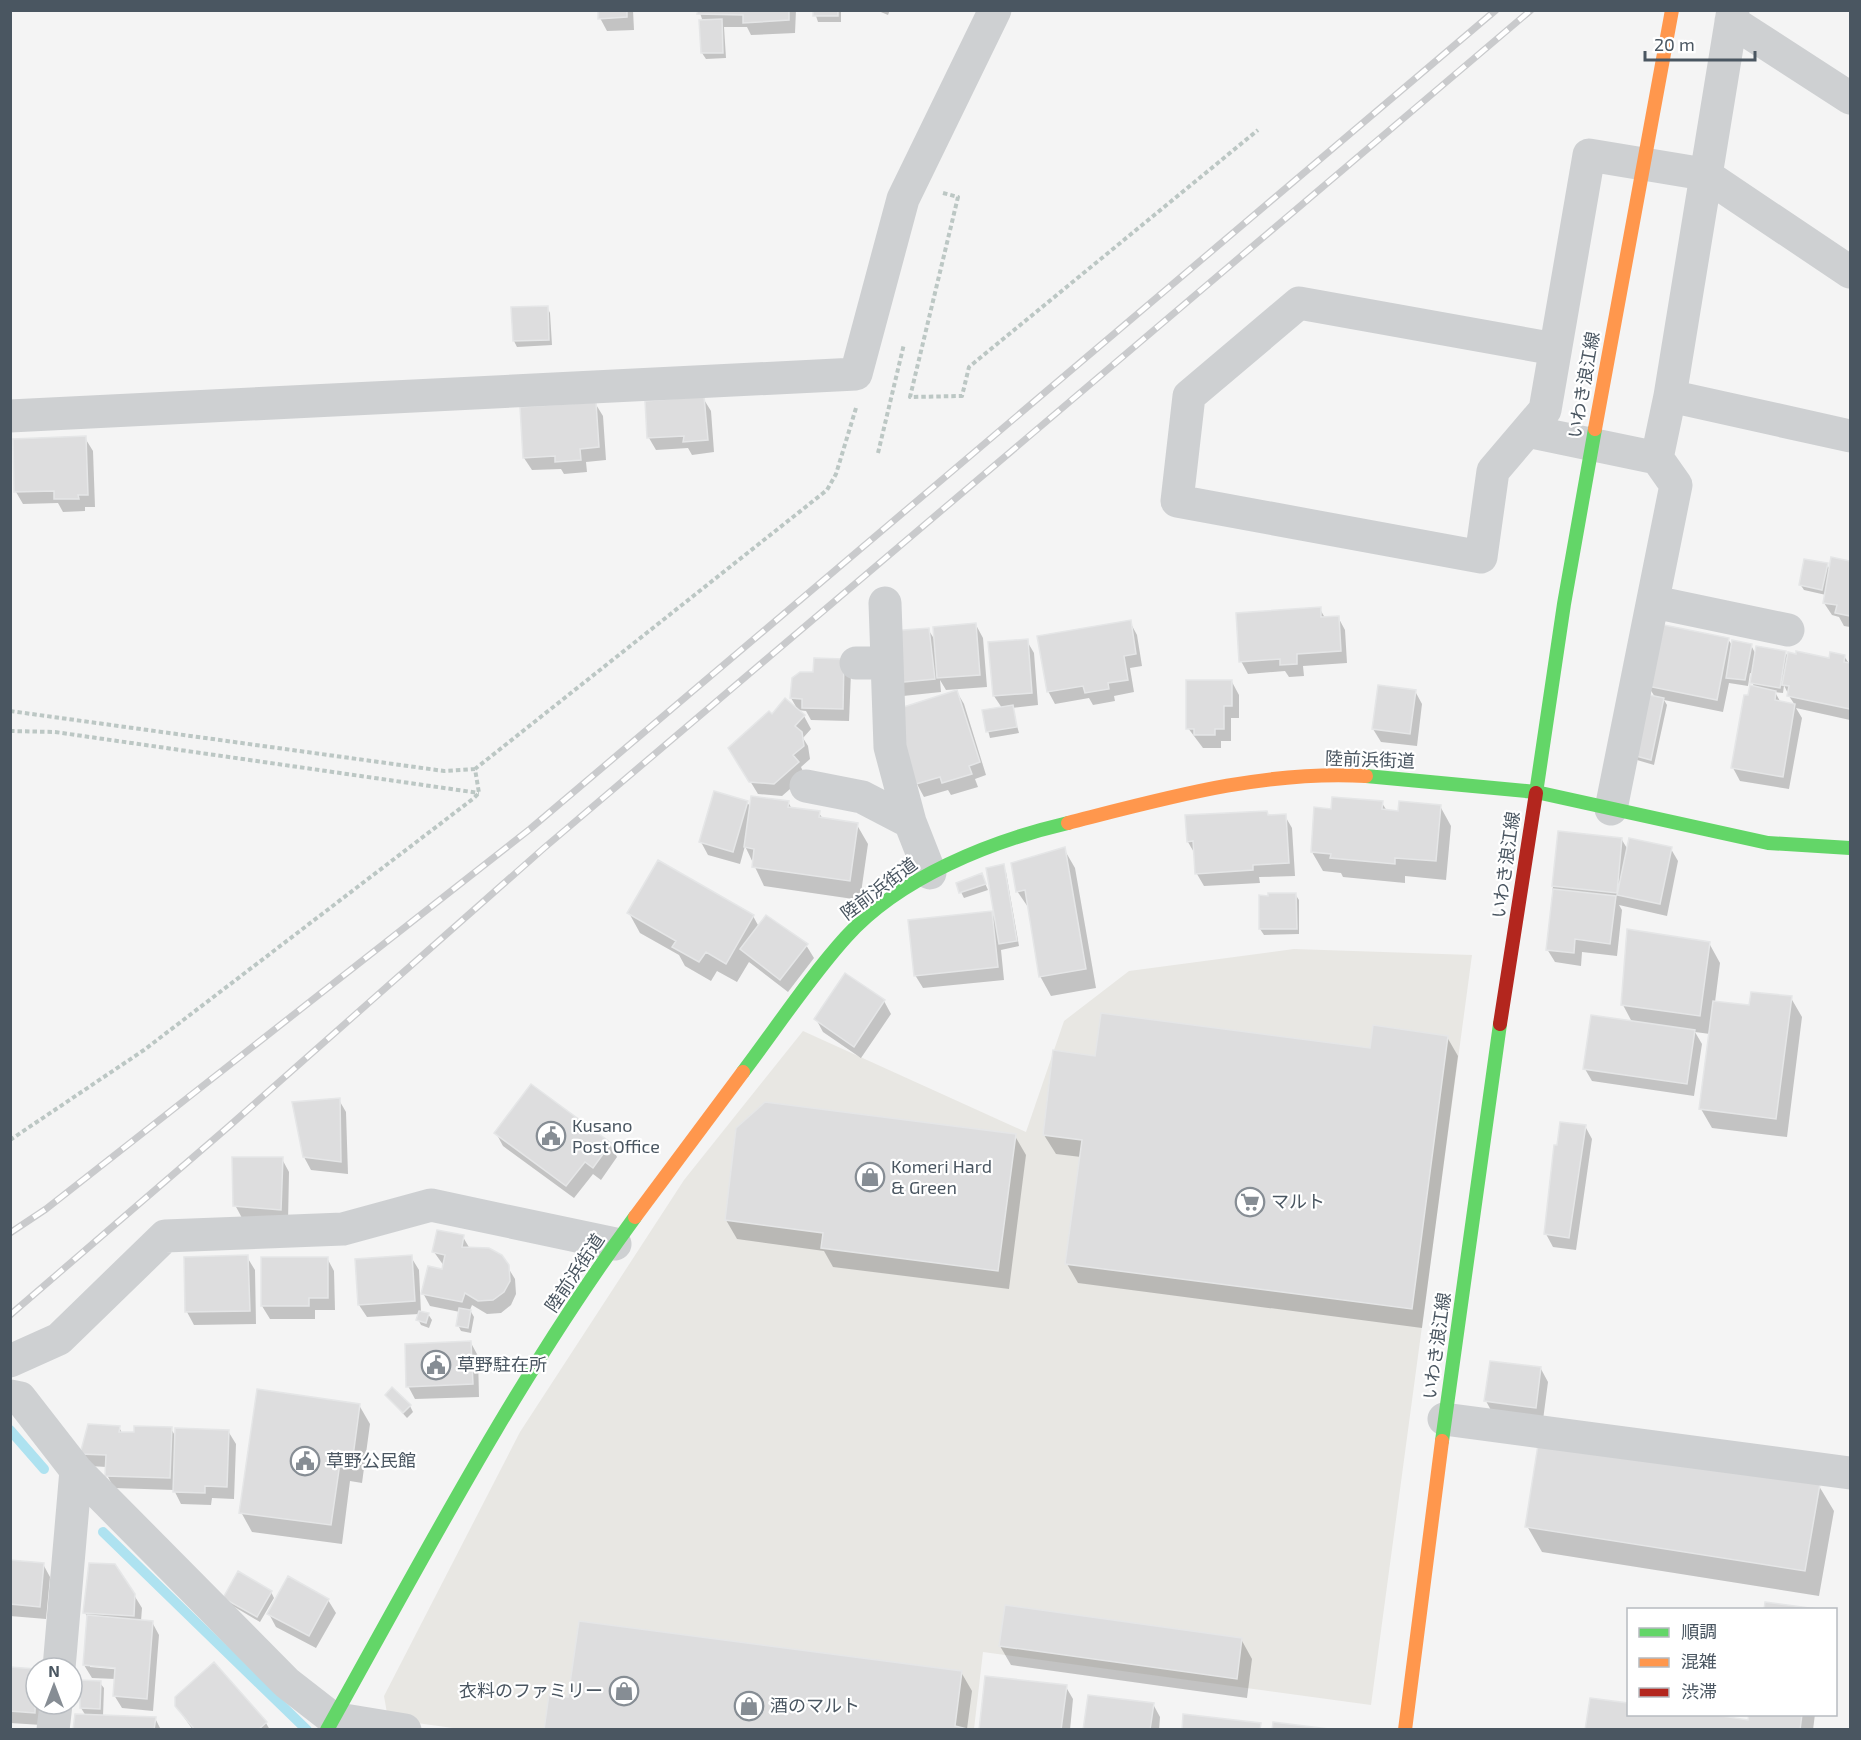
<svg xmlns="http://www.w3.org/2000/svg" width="1861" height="1740" viewBox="0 0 1861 1740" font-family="'Exo 2','Noto Sans JP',sans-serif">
<rect width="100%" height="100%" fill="#f4f4f4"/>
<path fill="#e8e7e3" d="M1294 949 1472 955 1371 1705 983 1652 974 1729H460L388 1719 384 1696 520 1432 684 1180 803 1031 1026 1132 1064 1021 1129 971Z"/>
<path fill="#0003" fill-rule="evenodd" d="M599 10H633L634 30 607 31 600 18Z
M699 10H796L795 33 751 35 747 27H724L726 58 706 59 702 53 703 22Z
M814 10H841V22H818Z
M876 10H890L888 15Z
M547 307 550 313 552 345 517 347 514 341Z
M703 398 711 411 714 452 692 455 688 448 656 450 649 438Z
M595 403 603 416 606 460 586 462 587 472 564 474 561 469 532 470 524 458Z
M85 438 93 451 95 507H85V511L63 512 58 503 23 504 16 492Z
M1832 559 1850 563V627L1844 626 1839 617 1832 615 1824 603 1826 595 1804 590 1800 584 1827 564 1830 570Z
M1320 609 1325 618 1338 617 1345 630 1347 663 1303 666 1304 676 1289 677 1285 671 1248 674 1241 661Z
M1130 622 1137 635 1142 666 1130 668 1134 692 1114 696 1115 701 1093 705 1089 698 1055 704 1048 691Z
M976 625 983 638 987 687 946 690 940 680 941 692 903 696 896 683 928 629 936 642Z
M1728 639 1733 647 1751 645 1756 655 1785 652 1789 658 1830 660 1844 656 1850 665V720L1796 708 1802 718 1789 789 1740 781 1733 768 1749 697 1755 688 1752 682 1753 674 1750 673 1748 686 1729 683 1723 712 1664 700 1667 705 1654 765 1637 760 1655 697 1648 686ZM1784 685 1789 696 1795 705 1781 703 1775 692 1783 693Z
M1027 641 1034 653 1038 705 1012 708 1019 733 990 738 983 711 1002 708 994 696Z
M800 673H851L849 721 811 720 806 711 798 710 791 698Z
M1232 682 1239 695V718H1231V741H1221V748H1203L1188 728Z
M1415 691 1422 704 1417 746 1381 742 1373 729Z
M957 692 964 704 986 775 975 779 978 787 951 795 948 790 924 797 917 784 899 725Z
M785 700 804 716 811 729 803 738 808 746 810 759 801 767 805 776 782 796 758 794 730 748 772 716Z
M747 802 751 808 788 802 792 809 819 813 823 819 857 825 868 844 860 900 764 886 745 846 740 864 708 855 701 842Z
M1382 803 1387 811 1400 813 1440 806 1451 826 1446 880 1405 876V883L1343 877 1341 873 1323 871 1312 852Z
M1285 816 1292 828 1295 876 1259 877 1260 883 1204 886 1197 874 1195 854 1188 842 1269 817Z
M1622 840 1628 850 1671 849 1678 861 1667 916 1619 905 1622 910 1617 956 1582 952 1581 966 1555 962 1547 949 1553 886Z
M1064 849 1075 868 1096 988 1051 996 1040 976 1030 910 1017 891Z
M1003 866 1006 872 1019 946 1001 950 1004 980 923 988 915 975 992 913 996 920Z
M984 881 988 890 964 898 961 892Z
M1295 894 1299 900V934L1264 935 1260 929Z
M629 913 753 916 759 927 806 945 814 958 788 992 749 962 737 982 717 971 711 981 685 966 679 955 640 933Z
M1709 943 1720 963 1715 1002 1750 1006 1791 998 1802 1017 1787 1137 1712 1128 1701 1109 1710 1034 1695 1032 1702 1044 1694 1096 1592 1081 1585 1069 1632 1022 1623 1005Z
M884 1001 891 1014 861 1058 823 1032 816 1019Z
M1447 1037 1458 1056 1422 1328 1078 1283 1067 1264 1081 1157 1056 1154 1044 1135 1097 1057 1371 1050Z
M339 1100 346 1112 348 1174 311 1170 304 1157Z
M1585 1126 1592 1139 1576 1250 1553 1247 1546 1234Z
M496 1133 610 1144 617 1157 601 1180 593 1174 574 1198 503 1146Z
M1015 1136 1026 1155 1009 1289 833 1267 824 1251 737 1239 726 1220Z
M282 1159 289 1172 288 1222 242 1218 235 1205Z
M463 1237 470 1249 507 1266 515 1279 516 1294 511 1305 501 1313 487 1314 472 1305 470 1310 474 1317 471 1333 461 1331 458 1325 460 1312 430 1306 423 1293 443 1271 444 1266 434 1252Z
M247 1257 255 1270 256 1324 194 1325 187 1312Z
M411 1257 419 1270 421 1313 428 1314 432 1320 429 1328 421 1325 418 1319 419 1314 367 1317 359 1305Z
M327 1258 334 1271 335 1310H315V1319H270L262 1306Z
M471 1343 478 1356 479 1397 415 1399 408 1386Z
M1541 1369 1548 1382 1543 1420 1493 1414 1486 1401Z
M386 1395 410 1406 413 1412 407 1418Z
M359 1405 370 1424 362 1483 350 1481 342 1544 252 1532 241 1512Z
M119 1427 122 1433 171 1429 176 1437 228 1431 236 1444 234 1499 212 1498 211 1505 181 1504 174 1490 114 1488 107 1475V1467L89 1466 82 1454Z
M1819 1486 1834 1511 1819 1596 1542 1552 1527 1526Z
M10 1561 43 1564 50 1577 46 1619 10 1616Z
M271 1592 274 1598 260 1622 228 1603 225 1598Z
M134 1595 142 1608 141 1621 152 1622 159 1635 153 1711 122 1708 114 1695 116 1679 92 1678 84 1665 88 1618 85 1613ZM90 1664 123 1667V1670L90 1667Z
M328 1600 336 1613 316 1648 276 1627 269 1614Z
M1241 1639 1252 1659 1247 1698 1011 1665 1000 1646Z
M10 1669 36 1670V1704H43L42 1725 10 1723Z
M961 1672 972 1691 967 1729 570 1698Z
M100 1683 104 1688 103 1716 155 1718 161 1730H75L86 1716 81 1708Z
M1066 1687 1073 1699 1070 1730H980Z
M1591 1700 1628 1705V1714L1749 1722 1750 1714H1815L1813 1730H1587Z
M1153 1704 1160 1717 1159 1730H1085Z
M176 1706 266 1723 270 1730H193Z"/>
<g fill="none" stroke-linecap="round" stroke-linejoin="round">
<path stroke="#aee2f0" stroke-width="10" d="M10 1430 44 1469
M103 1532 307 1730"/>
</g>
<path fill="#ddddde" stroke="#e5e6e7" stroke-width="1.5" d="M598 10H627V17L598 19Z
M698 10H789V20L743 23V15L697 14Z
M813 10H838V16H813Z
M722 19 723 53H701L699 20Z
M548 306 549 340 513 341 511 307Z
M704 396 708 440 683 442 684 436 647 438 645 401Z
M596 402 599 447 580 449 581 460 555 462V456L523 458 520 407Z
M86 436 88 495H78L79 499H54V491L14 492 13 439Z
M1831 557 1850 561V616L1835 613 1837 605 1823 603Z
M1804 559 1828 563 1822 590 1799 585Z
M1321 607V617L1339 616 1341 651 1297 654V664L1280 665V659L1239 662 1236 613Z
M1131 620 1136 654 1124 656 1128 680 1108 683 1109 689 1085 693 1083 686 1047 692 1037 636Z
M976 623 980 675 937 678 933 627Z
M1659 624 1729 638 1717 700 1647 686Z
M929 628 935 679 894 683 891 631Z
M1028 639 1032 693 993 696 988 642Z
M1732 640 1752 644 1745 680 1726 678Z
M1756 646 1786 651 1780 688 1750 683Z
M1796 651 1829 658 1830 652 1845 655 1844 662 1850 663V709L1787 696 1789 686 1782 685 1788 652 1796 654Z
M814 658 844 659 843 709 802 708V699L790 698 792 678 800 672H813Z
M1186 680H1232V706H1224V729H1215V735H1194V729H1186Z
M1378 685 1416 690 1410 734 1372 729Z
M1750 685 1776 691 1775 700 1795 704 1783 777 1731 768 1744 695H1748Z
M957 690 980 762 969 766 972 774 942 783 940 777 916 784 897 724V709Z
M1645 694 1664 698 1651 760 1632 755Z
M785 698 805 715 795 726 802 732 804 746 793 755 799 762 774 784 749 782 728 748 769 711 772 714Z
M1013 705 1017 727 986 732 982 710Z
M714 791 748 801 733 852 699 842Z
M751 796 789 801 788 807 820 811 819 817 858 823 850 881 752 867 754 849 744 847Z
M1332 797 1383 801 1382 809 1398 811 1399 801 1441 805 1436 861 1395 858V864L1330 858 1331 854 1311 852 1314 807 1331 809Z
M1267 811 1268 815 1286 814 1289 863 1253 865V870L1195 874 1193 841 1187 842 1185 815Z
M1558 831 1622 838 1617 893 1552 886Z
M1629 838 1672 847 1660 904 1617 895Z
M1065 847 1086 969 1039 977 1025 890 1016 892 1011 863Z
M658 860 754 915 726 964 706 952 699 962 672 947 676 941 627 913Z
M1004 864 1017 941 999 944 986 868Z
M982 873 986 884 959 893 956 883Z
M1553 889 1616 896 1610 944 1575 939 1574 953 1546 950Z
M1268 893H1296L1297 929H1259V895L1268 896Z
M992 911 998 967 914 976 908 920Z
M766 915 808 944 780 980 740 949Z
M1627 929 1710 942 1700 1016 1621 1005Z
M845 973 885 1000 854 1047 814 1019Z
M1751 992 1792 996 1776 1119 1699 1109 1713 1001 1749 1005Z
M1101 1013 1370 1048 1373 1025 1448 1036 1412 1309 1065 1264 1082 1140 1043 1135 1053 1050 1095 1056Z
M1591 1015 1695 1030 1687 1084 1583 1069Z
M531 1084 611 1143 593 1168 585 1162 566 1186 494 1133Z
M340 1098 341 1162 303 1157 292 1102Z
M765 1102 1016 1134 998 1271 821 1248 823 1233 725 1220 736 1128Z
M1560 1122 1586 1125 1569 1238 1544 1234 1554 1145H1557Z
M232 1157H283L281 1210 233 1206Z
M437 1230 464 1235 462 1247 489 1248 502 1255 509 1265 510 1281 504 1292 493 1300 478 1301 465 1293 462 1302 421 1294 428 1266 442 1269 445 1255 432 1252Z
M248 1255 250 1311 185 1312 184 1257Z
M412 1255 415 1301 358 1305 355 1259Z
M261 1257H328V1298H309V1306H261Z
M459 1308 471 1310 468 1328 456 1326Z
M419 1311 429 1313 426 1323 416 1320Z
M471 1341 473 1384 406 1387 405 1344Z
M1490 1361 1541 1367 1536 1408 1484 1401Z
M392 1387 411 1405 403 1413 385 1395Z
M257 1389 360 1404 352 1464 340 1463 331 1525 239 1513Z
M88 1424 120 1426 119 1432H134V1426L172 1427 170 1478 105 1476 106 1455 80 1454Z
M175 1428 229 1430 227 1487 205 1486V1493L173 1492Z
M1538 1445 1820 1484 1805 1571 1525 1527Z
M10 1560 44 1563 40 1607 10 1604Z
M89 1563 115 1564 135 1594 134 1616 83 1613Z
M238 1571 272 1591 257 1617 223 1598Z
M288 1576 329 1599 309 1636 267 1614Z
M1765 1602 1817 1609 1816 1610H1764Z
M1005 1605 1242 1638 1237 1679 999 1646Z
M87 1615 153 1621 147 1699 113 1696 115 1668 83 1665Z
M579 1621 962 1671 955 1726 971 1730H544L549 1694 568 1697Z
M214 1662 267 1722 258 1730H195L175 1706V1697Z
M10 1667 36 1669 35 1713 10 1711Z
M985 1676 1067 1685 1061 1730H979Z
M80 1680 101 1681 100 1709 80 1708Z
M1088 1695 1154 1703 1150 1730H1083Z
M1590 1698 1628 1703V1714H1709L1748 1720 1749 1714H1802L1800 1730H1585Z
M75 1714 156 1717 154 1730H73Z
M1183 1714 1261 1723 1260 1730H1182Z
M1273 1722 1337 1730H1272Z"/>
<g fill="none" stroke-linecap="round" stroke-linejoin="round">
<path stroke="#bcc7c4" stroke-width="4" stroke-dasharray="4.5 3" stroke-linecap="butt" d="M943 193 958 197 910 397 962 396 969 367 1258 130
M878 453 904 344
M10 711 444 771 475 769
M10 731 55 732 479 793
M10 1140 144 1050 474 798 479 793 475 769 827 490 836 474 856 408"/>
<path stroke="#ced0d2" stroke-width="33" d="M1731 21 1850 98
M1555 349 1299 303 1189 396 1177 501 1481 557 1493 471 1545 410 1589 155 1704 174 1850 272
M1670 396 1850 436
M10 416 856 374 903 199 995 10
M1527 431 1657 458 1676 485 1611 809
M1657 458 1670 396 1733 10
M1654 602 1788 630
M885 603 890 747 910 822 930 873
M856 663H886
M806 786 862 797 910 822
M10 1361 59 1339 165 1236 343 1229 431 1205 615 1244
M10 1396 20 1398 76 1470 287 1683 332 1718 405 1730
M1444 1419 1850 1473
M59 1668 76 1470
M53 1730 56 1704"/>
<path stroke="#63d668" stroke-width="14" d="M1366 776 1536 792 1768 843 1850 848
M1536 793 1564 604 1595 429
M743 1072C777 1027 809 978 846 937 900 877 991 841 1068 823
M1442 1441 1500 1024
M327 1730C424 1556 517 1378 635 1217"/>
<path stroke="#ff974d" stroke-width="14" d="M1595 429 1672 10
M1068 823C1166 798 1264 770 1366 776
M635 1217 743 1072
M1405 1730 1442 1441"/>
<path stroke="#b3261e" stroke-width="14" d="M1500 1024 1536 793"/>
<g stroke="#c9cacc" stroke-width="7">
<path id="rail" d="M10 1233 46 1209 530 829 1496 10
M10 1315 227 1128 544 848 1531 10"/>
</g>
<use href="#rail" stroke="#fff" stroke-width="4.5" stroke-dasharray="14" stroke-linecap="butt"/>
</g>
<defs>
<g id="civic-ring" transform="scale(1.5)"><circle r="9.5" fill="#fff" stroke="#868d94" stroke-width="1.5"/><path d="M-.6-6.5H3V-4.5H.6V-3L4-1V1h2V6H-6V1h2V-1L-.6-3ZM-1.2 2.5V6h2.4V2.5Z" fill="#868d94"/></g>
<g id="shop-ring" transform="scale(1.5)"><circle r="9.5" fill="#fff" stroke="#868d94" stroke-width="1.5"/><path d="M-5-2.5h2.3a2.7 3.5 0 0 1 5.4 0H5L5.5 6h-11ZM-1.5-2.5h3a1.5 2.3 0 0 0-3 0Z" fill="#868d94"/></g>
<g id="supermarket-ring" transform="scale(1.5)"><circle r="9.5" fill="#fff" stroke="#868d94" stroke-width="1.5"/><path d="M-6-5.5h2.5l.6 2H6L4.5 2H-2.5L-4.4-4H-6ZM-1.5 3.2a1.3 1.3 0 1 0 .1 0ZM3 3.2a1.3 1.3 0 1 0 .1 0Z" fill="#868d94"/></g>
</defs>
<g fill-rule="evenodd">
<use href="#civic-ring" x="551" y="1136"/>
<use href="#shop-ring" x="870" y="1177"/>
<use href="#supermarket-ring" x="1250" y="1202"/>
<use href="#civic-ring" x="436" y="1365"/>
<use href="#civic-ring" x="305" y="1461"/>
<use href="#shop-ring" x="624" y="1691"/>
<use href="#shop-ring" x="749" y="1706"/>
</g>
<g text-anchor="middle" stroke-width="4.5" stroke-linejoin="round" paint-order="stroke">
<g font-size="18" fill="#4a5661" stroke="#fff">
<text transform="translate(1584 385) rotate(-80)" y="6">いわき浪江線</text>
<text transform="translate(1370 760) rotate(2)" y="6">陸前浜街道</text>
<text transform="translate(1506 865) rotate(-82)" y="6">いわき浪江線</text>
<text transform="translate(879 889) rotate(-37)" y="6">陸前浜街道</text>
<text transform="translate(575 1273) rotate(-56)" y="6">陸前浜街道</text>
<text transform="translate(1437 1346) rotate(-82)" y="6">いわき浪江線</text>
</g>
<g font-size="18" fill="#4a5661" stroke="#fff" text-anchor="start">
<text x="572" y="1132">Kusano<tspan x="572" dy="21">Post Office</tspan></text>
<text x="891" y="1173">Komeri Hard<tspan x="891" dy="21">&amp; Green</tspan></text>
<text x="1271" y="1208">マルト</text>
<text x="457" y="1371">草野駐在所</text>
<text x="326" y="1467">草野公民館</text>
<text x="603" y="1697" text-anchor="end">衣料のファミリー</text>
<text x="770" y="1712">酒のマルト</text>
</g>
</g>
<rect width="1861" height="1740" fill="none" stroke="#4a5661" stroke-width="24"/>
<rect x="1627" y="1608" width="210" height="108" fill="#ffffff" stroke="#b7bbc0" stroke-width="1.5"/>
<rect x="1639" y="1628" width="30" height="9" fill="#63d668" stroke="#b7bbc0" stroke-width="1.5"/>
<text x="1681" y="1638" font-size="18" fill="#4a5661">順調</text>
<rect x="1639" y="1658" width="30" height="9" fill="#ff974d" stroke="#b7bbc0" stroke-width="1.5"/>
<text x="1681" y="1668" font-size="18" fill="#4a5661">混雑</text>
<rect x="1639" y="1688" width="30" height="9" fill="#b3261e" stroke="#b7bbc0" stroke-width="1.5"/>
<text x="1681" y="1698" font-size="18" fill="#4a5661">渋滞</text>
<g transform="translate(54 1686)"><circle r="28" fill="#ffffff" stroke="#b7bbc0" stroke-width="1.5"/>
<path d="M0-4.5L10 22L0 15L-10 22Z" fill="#868d94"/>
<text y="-9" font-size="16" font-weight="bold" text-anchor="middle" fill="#4a5661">N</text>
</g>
<path d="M1645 51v9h110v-9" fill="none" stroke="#4a5661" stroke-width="3"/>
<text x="1654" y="51" font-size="18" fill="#4a5661" stroke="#ffffff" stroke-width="4.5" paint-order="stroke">20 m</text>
</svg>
